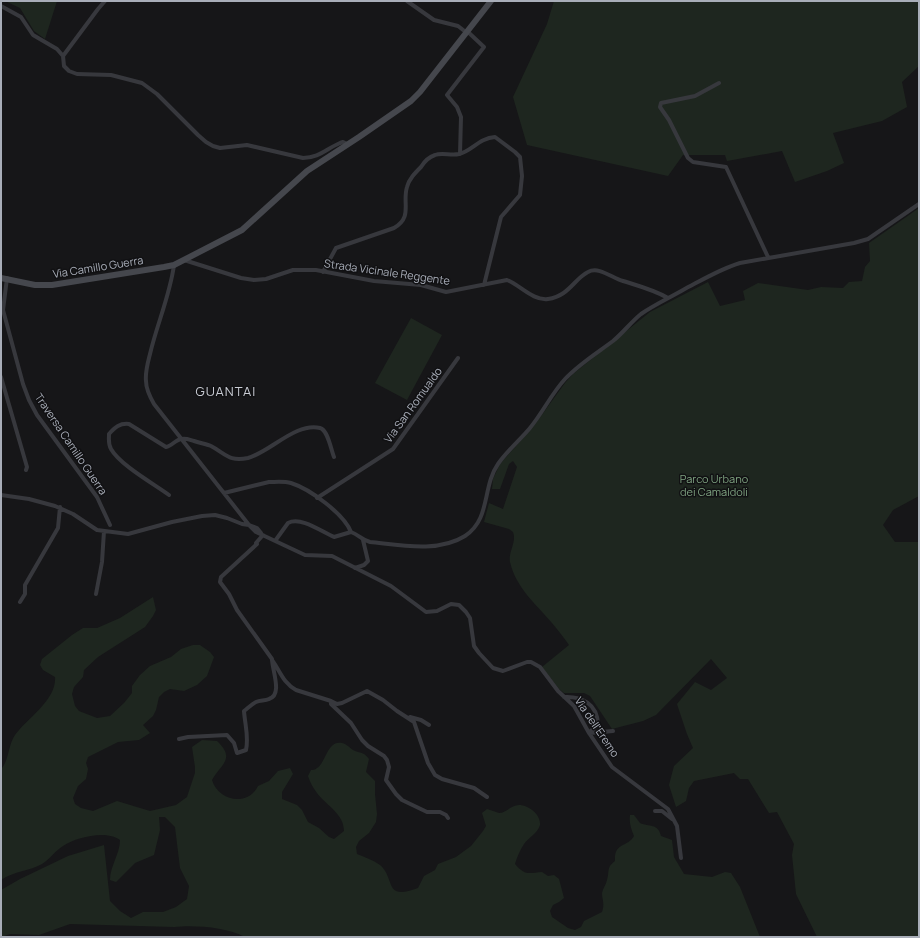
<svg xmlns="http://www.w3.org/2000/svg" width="920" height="938" viewBox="0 0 920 938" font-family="Manrope,sans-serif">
<rect width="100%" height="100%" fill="#161618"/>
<path fill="#1e261f" d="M5 1H57L45 39 34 31 20 8Z
M554 1H919V66L902 82 907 107 882 121 833 133 844 163 827 171 795 182 782 151 727 161 725 155H683L668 176 527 145 513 97 547 24Z
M919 208V496L893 510 883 525 895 542H919V937H817L796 894 792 855 794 844 777 812 769 813 748 779H740L734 773 694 781 689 788 686 801 676 807 669 785 674 766 693 748 687 734 677 704 695 682 711 690 727 678 711 659 656 715 643 721 612 729 590 696 584 693H564L559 689 542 667 569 645C564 638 558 630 552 623 536 604 516 588 510 562 508 552 517 542 513 532L509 529 484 522 489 503 503 509 517 467 513 461 509 464 500 489H492L493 479 500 464 533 427 565 383 573 374 650 312 708 282 720 306 745 300 743 291 758 283 808 290 821 287 843 288 849 282 862 281 865 267 870 261 869 243Z
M411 318 442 335 407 400 375 383Z
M153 597 156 610 153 616 145 627 98 657 84 670 83 677 74 687 72 694 75 706 79 711 97 718 110 716 124 703 132 693V686L140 675 150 666 171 657 181 649 193 645H200L210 652 214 657 207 676 197 685 184 691 170 689 164 692 159 697 156 710 153 716 143 725 150 733 139 740 118 742 88 757 86 763 88 769 86 779 78 786 73 798 75 804 81 808 93 811 117 801 150 811 176 805 187 797 195 773V767L192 747 202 740 217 741C236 759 221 764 212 780 218 801 248 807 258 786L269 781 278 771 290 768 293 774 282 792V799L297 805 302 810 308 822 319 828 329 837 334 839 344 831C344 814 327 806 317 793 313 788 310 782 308 776L311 770C313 770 315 770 317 768 326 763 327 740 342 743 347 744 350 748 353 750 361 754 363 751 369 759L366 772 375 781V794L377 814 376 822 369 833 359 841 356 847 357 854C364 857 373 860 380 865 396 879 383 901 418 888L424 876 435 870 438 864 456 857 471 846 483 831 486 826 482 813 487 809C491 810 495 812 499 813 506 813 511 805 519 805 528 805 541 814 540 825 538 833 528 838 524 844 520 850 517 857 515 864 525 876 529 873 542 872L548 876 554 875 559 879 564 898 559 902 553 905 550 911 552 917 568 928 575 930 581 927 584 921 602 912C605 903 602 900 602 893 603 888 606 885 607 880 610 870 606 868 615 861 614 842 627 848 634 836 631 829 629 823 630 815H634L640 823C649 827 658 823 661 836L672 840 674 857 684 874 712 877 725 872 731 873 740 887 760 937H245C226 927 195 925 174 927L70 924 39 935 10 934 1 937V890L20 879 68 856 104 845 110 901 120 911 131 918 143 912H163L176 907 187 899 189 886 180 868 175 827 165 817H159L160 830 154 855 135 863 116 882 110 880C110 866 120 854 120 840 106 830 77 837 63 846 55 851 50 859 42 864 30 871 14 871 1 880V769C9 761 8 745 15 735 26 719 57 700 55 677L43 670 40 665 42 659 72 635 83 628H97L120 618Z"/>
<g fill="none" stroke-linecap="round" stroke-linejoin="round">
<path stroke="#37383d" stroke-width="4" d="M407 1 434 20 458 26 467 33
M1 6 21 17 33 35 57 49 63 56 64 66 69 71 77 74 111 75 142 83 157 94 198 135 206 142 213 146 220 148 247 145 303 158C319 158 326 149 340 143L343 142 347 144
M63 56 98 9 105 1
M719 83 695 96 661 103 660 107 669 120 688 158 693 162 726 167 768 257
M460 154 461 117 457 107 447 95 484 47 468 32
M184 260 241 278 254 280 266 279 293 270H316L374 281 421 285 446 292 507 280C520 285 533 301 548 299 569 296 574 279 588 272 599 266 612 278 623 281 639 286 654 290 668 298
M174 265C170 295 157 324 150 354 148 362 145 372 146 381 146 389 150 397 154 404L249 525 256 532 305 555 332 556 391 586 426 612 437 611 451 604 459 605 466 612 470 618 474 646 479 653 493 668 503 671 527 662H531L540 667 558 691 574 706 589 733 612 767 668 809 677 826 681 858
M323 272 336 248 394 228C413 217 402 203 407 187 409 179 415 173 421 167 424 162 429 157 435 155 442 152 451 156 459 154 471 152 479 138 495 137L515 152 520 157 522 176 520 195 501 217 484 285
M7 278 3 310 23 384 29 400 37 415 97 497 110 525
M1 377 27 467 26 470
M224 493 269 482C276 482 284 481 291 483 310 489 344 514 351 532
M1 495 29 499 55 506 73 514 97 530 128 534 172 522 202 516 215 515 227 518 242 524 249 525 257 528 261 533
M169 495C154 484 120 465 111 449 108 444 109 440 109 434 115 427 120 423 129 424L166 447C172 446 176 439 182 439 186 438 190 440 194 441 200 443 206 444 211 446 226 454 229 462 248 458 270 452 296 422 320 428 328 430 331 450 334 457
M317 498 393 449 458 358
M275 541 288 523C301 516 322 532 334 537L351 532C359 535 362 540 370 542 400 545 438 553 465 536 491 519 482 487 498 464 507 451 520 440 530 428 543 412 552 393 565 379 579 364 597 353 613 341 623 333 631 322 641 314 654 305 669 298 683 290 702 280 720 269 740 263L854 243 868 239 919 204
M355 568 364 565 368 561 363 540
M96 594 102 562 104 531
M20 602 25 594V585L58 528 60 507
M272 660C280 671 283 683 296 690L331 701V704L351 723 362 740 368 746 384 756 387 760 389 767 386 780 396 794 402 800 427 812H440L446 815 448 818
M564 697C582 696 597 704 598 724L589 733
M331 701 337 704 342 703 367 691 383 700 397 711 414 722 428 763 435 775 442 779 474 788 487 797
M410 717 421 720 429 725
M590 733 613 731
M179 739 188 737 227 735 234 743 237 753 246 750C249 737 245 725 244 711 248 708 252 704 256 702 260 700 265 701 269 699 283 695 272 670 272 659L237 610 229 594 220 582 221 577 257 544 256 543 263 535
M655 811H662L672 819"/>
<path stroke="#45474d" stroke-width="6" d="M1 278 35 285H52L164 267 174 265 242 230 307 171 359 137 411 101 420 92 491 1"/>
</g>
<g text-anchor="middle" stroke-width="3" stroke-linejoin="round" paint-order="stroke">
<g font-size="11" fill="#a8adb8" stroke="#111113">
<text transform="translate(98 267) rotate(-9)" y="4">Via Camillo Guerra</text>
<text transform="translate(387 272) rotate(8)" y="4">Strada Vicinale Reggente</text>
<text transform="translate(413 405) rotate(-54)" y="4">Via San Romualdo</text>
<text transform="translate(71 444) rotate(56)" y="4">Traversa Camillo Guerra</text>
<text transform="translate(597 727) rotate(56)" y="4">Via dell'Eremo</text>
</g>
<g font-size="11" fill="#7fa381" stroke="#111113">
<text x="714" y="483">Parco Urbano<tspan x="714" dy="13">dei Camaldoli</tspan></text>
</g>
<g font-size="13" letter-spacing="1" fill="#c9ccd4" stroke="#111113">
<text x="226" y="396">GUANTAI</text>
</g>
</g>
<rect width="920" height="938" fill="none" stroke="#a8adb8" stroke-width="4"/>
</svg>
